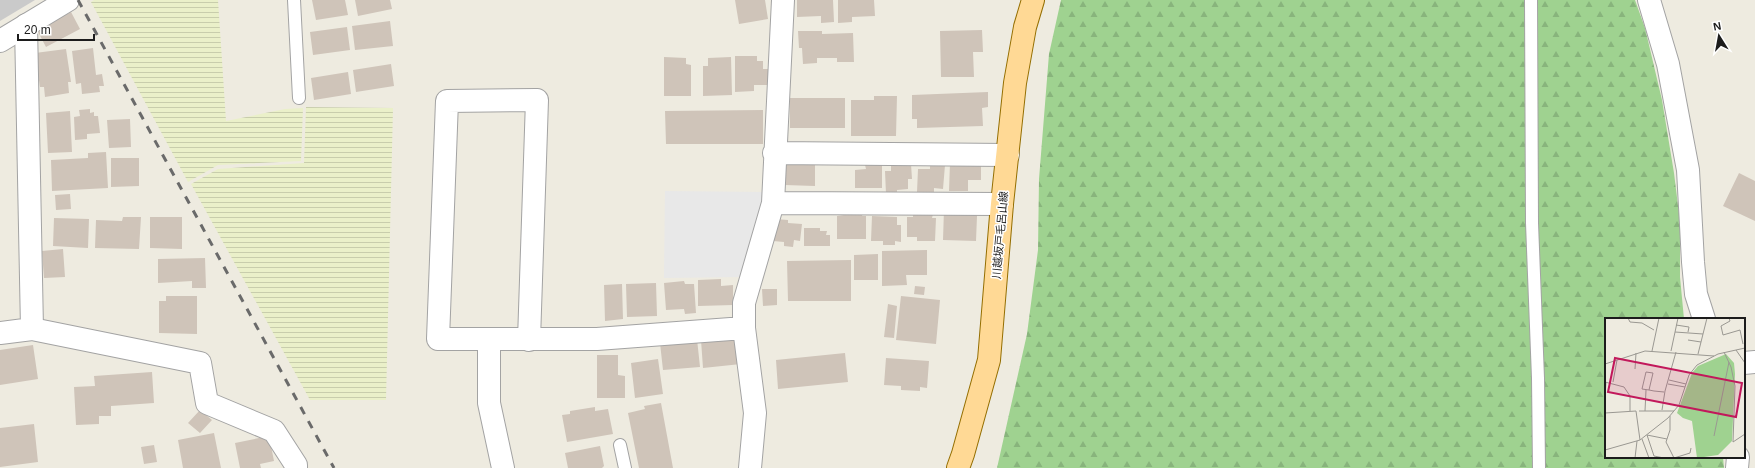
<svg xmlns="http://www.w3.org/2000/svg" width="1755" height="468" viewBox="0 0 1755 468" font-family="Helvetica,'Noto Sans JP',sans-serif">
<defs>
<pattern id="farmland-rules" width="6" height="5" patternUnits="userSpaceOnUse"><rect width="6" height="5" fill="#eaf0c9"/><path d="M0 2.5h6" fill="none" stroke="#c8cdac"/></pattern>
<pattern id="forest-firs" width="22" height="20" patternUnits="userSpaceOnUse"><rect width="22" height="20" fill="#9fd290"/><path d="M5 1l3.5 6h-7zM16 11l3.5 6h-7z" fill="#88b47c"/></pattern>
</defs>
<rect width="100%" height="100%" fill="#eeebe0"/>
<path fill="#cacaca" d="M0 0H35L0 21Z"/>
<path fill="url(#farmland-rules)" d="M94 0H218L226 121 285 109 303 108 301 161 218 165 188 182 91 2Z
M306 107 393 108 386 400H310L191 184 218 169 304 163Z"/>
<path fill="url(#forest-firs)" d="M1061 0H1635L1645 28 1662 100 1674 173 1680 222V277L1684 319H1606V457H1723L1724 468H997L1027 334 1038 250 1039 179 1049 54Z"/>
<path fill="#e8e8e8" d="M665 191 765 192 743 277 664 278Z"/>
<path fill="#cfc4b9" d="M312 0H345L348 15 316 20Z
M355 0H390L392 9 358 16Z
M735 0H765L768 19 739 24Z
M797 0H833L834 22 821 23V16L797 17Z
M838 0H874L875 16 852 17V22L838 23Z
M71 12 80 29 46 47 37 30Z
M390 21 393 46 355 50 352 26Z
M347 27 350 50 313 55 310 32Z
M982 30 983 52H973L974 77H941L940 31Z
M798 31H822V34L853 33 854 62H837V58H817V63L803 64 802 48H799Z
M93 48 96 75 102 74 104 86H99L100 92 82 94 81 83 76 84 72 51Z
M66 49 71 82H68L69 93 45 97 44 87H40L35 53Z
M735 56H757V61H763V69H769V85H754V91L735 92Z
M664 57 686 58V64L691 65V96H664Z
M731 57 732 95 703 96V66H708V58Z
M391 64 394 86 356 92 353 70Z
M348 72 351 94 314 100 311 78Z
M988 92V107L982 108 983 126 917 128V119H912V95Z
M874 96H897L896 136H851V100H874Z
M790 98H845V128H790Z
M90 109V113L94 112V116H98L100 133 87 134V139L75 140 74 117 80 116 79 110Z
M763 110V144H666L665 111Z
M70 111 72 152 48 153 46 113Z
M130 119 131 147 109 148 107 120Z
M106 152 108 188 52 191 51 160 88 158V153Z
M111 158H139V186L111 187Z
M786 161H815V186L785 185Z
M950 163H981V180H968V191H949Z
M882 164V188H855V170L866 169 865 165Z
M891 164H911L912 179H908V189L897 190V194H886L885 171H891Z
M930 164 945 165 943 189 934 188V193L917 192 918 169H930Z
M1739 173 1755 181V221L1723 206Z
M70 194 71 209 56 210 55 195Z
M944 209 972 210 977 216 976 241 943 240Z
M844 212H863L862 216H866V239H837V216L844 215Z
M913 213 933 214 932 218H936L935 241H917V237H907V217H913Z
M872 216 897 217V225H901V242L895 241V245H883V241H871Z
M123 217H141L139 249 95 248 96 220 122 221Z
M150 217H182V249L150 248Z
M54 218 89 219 88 248 53 246Z
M775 219 788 220V223L802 224 800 241 794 240 793 247 784 246V242L773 241Z
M804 228H820V231H827L826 235H830V246H804Z
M63 249 65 277 44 278 42 251Z
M927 250V275H906L907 285 882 286V251Z
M878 254V280H854V255Z
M205 258 206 288H192V281L158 283V259Z
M851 260V301H788L787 261Z
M721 279V286L733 285V305L698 306V280Z
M684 281 685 284H694L696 313 685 314 684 309 666 310 664 283Z
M656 283 657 316 627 317 626 284Z
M622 284 623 319 605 321 604 285Z
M915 286 925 287 924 295 914 294Z
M762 289H777V305L763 306Z
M166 296H197V334L159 333V301H166Z
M901 296 940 300 936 344 896 340Z
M888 304 897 306 894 338 884 337Z
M738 336 741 364 703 368 701 340Z
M697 339 700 367 663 370 660 343Z
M33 345 38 379 0 385V350Z
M845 353 848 382 778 389 776 360Z
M597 355H618V375L625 376V398H597Z
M886 358 929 361 927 388 920 387V391L901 390V386L884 385Z
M658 359 663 394 635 398 631 363Z
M152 372 154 403 111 406V416H99V424L76 425 74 387 95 386 94 376Z
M661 403 673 468H639L628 413 645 409 644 406Z
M595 407V411L608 409 613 434 567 442 562 415 570 414V411Z
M200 410 212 420 200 433 188 423Z
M34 424 38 462 0 467V428Z
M214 433 221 468H183L178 440Z
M269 436 274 461 260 464 261 468H240L235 443Z
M154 445 157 462 144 464 141 447Z
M600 446 604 466 602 468H568L565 453Z"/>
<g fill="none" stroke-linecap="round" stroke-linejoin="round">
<g stroke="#a3a3a3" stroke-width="14">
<path id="service" d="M294 0 299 98
M1531 0 1532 223 1538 378 1539 468
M620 445 625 468"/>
</g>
<g stroke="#a3a3a3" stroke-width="24">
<path id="minor" d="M1649 0 1668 64 1688 170 1693 262 1696 294 1704 319
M26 25 32 329
M774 153 1008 155
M773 203 1002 204
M0 333 32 329 200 363 207 403 274 431 296 465V468
M489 340V403L503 468
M529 340 537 100 447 101 438 339H597L744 328
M1744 363 1755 362
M750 468 755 413 744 328V303L773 203 783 0
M1737 468 1738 457"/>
</g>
<g stroke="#a3a3a3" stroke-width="24">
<path id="tertiary" d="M0 41 68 0"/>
</g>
<g stroke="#946e00" stroke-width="24">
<path id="primary" d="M958 468 963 454 989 360 1002 204 1015 83 1025 27 1033 0"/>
</g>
<use href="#service" stroke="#fff" stroke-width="12"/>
<use href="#minor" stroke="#fff" stroke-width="22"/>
<use href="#tertiary" stroke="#fff" stroke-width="22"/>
<use href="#primary" stroke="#ffd995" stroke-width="22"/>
<path stroke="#6a6a6a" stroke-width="3" stroke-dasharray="8 8" stroke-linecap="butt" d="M78 0 334 468"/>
</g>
<g text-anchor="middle" stroke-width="3" stroke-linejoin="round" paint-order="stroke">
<g font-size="11" fill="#1c1c1c" stroke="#fff">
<text transform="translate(1000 235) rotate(-85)" y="4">川越坂戸毛呂山線</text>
</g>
</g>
<g transform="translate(1605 318)">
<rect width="140" height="140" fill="#eeebe0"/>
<path d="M121 36 129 45 130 56 127 123 113 137 92 140 87 103 78 100 72 95 87 55 93 48Z" fill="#9fd290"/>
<path fill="none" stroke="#9a9892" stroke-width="1" d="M23 0 25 4 37 5 49 12M124 0 125 3 116 8 118 17 135 12 138 26M71 7 84 9 83 14M70 14 98 16M83 22 96 24M131 32 140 45M47 33 54 0M66 33 73 0M119 34 126 49 130 68 128 124 140 116M93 36 102 0M0 46 40 33 109 38M30 51 31 35M64 62 81 66M0 64 19 69 25 78V93M8 64 12 42M63 66 80 69M44 72 48 55 41 54 37 71 44 72 49 73 59 74M0 78 1 64M57 92 60 73 71 34M34 93H69M40 93 41 72M0 95 31 93 35 122M65 98V112L61 124 69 140M109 118 124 44M37 121 44 140M0 132 35 122 63 100 74 87 84 57 92 47 113 36 140 30M30 140 32 123M59 140 49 138 42 117 62 121M69 140 85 135 86 130M102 140H140"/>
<path fill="#c2185b" fill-opacity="0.15" stroke="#c2185b" stroke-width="2" d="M10 40 137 65 131 99 3 74Z"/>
<rect width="140" height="140" fill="none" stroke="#1c1c1c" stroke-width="2"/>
</g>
<g transform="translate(1719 36) rotate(349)" stroke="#ffffff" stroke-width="3" paint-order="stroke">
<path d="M0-3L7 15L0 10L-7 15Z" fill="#1c1c1c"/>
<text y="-6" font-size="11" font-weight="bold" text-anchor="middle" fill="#1c1c1c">N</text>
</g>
<path d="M18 34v6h76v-6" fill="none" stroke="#1c1c1c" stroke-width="2"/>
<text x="24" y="34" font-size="12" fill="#1c1c1c" stroke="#ffffff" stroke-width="3" paint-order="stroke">20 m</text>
</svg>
